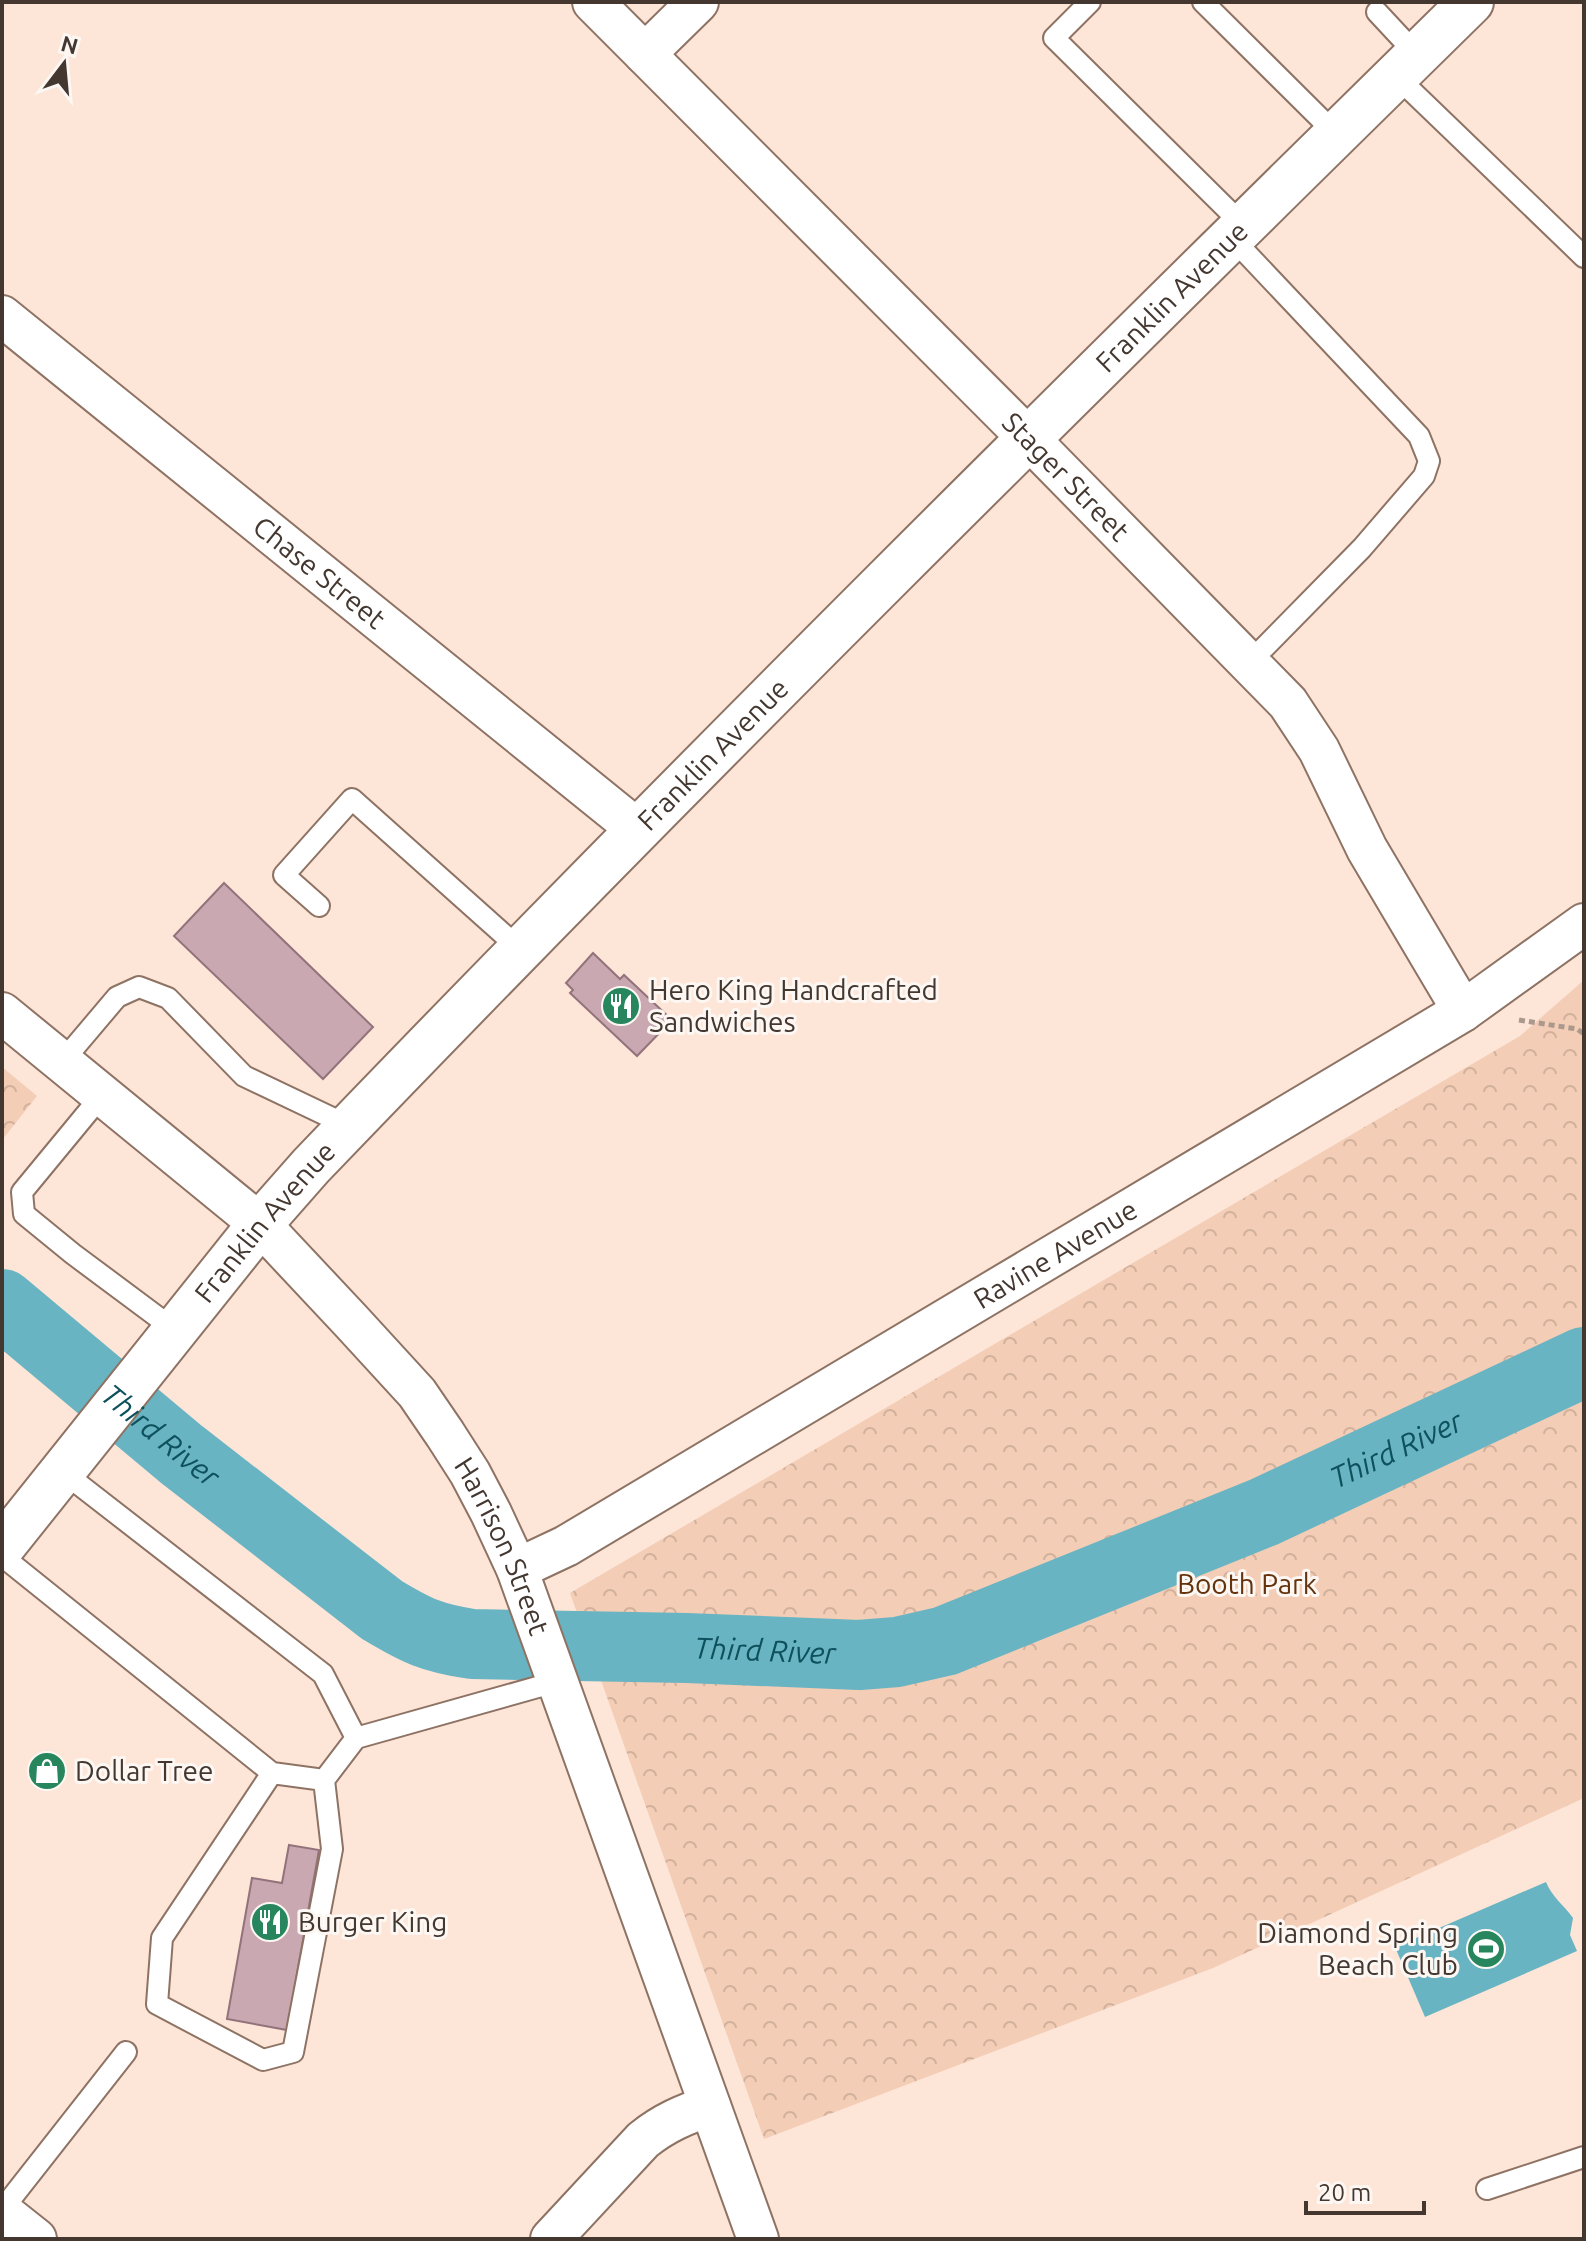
<svg xmlns="http://www.w3.org/2000/svg" width="1586" height="2241" viewBox="0 0 1586 2241" font-family="Ubuntu,sans-serif">
<defs>
<pattern id="park-crowns" width="20" height="18" patternUnits="userSpaceOnUse" patternTransform="scale(2)"><rect width="20" height="18" fill="#f3cdb5"/><path d="M2 6a3 3 0 1 1 6 0M12 15a3 3 0 1 1 6 0" fill="none" stroke="#d2b19c"/></pattern>
</defs>
<rect width="100%" height="100%" fill="#fde5d7"/>
<path fill="url(#park-crowns)" d="M1584 980V1798L1213 1968 764 2139 570 1593 1520 1036Z
M2 1067 37 1096 2 1140Z"/>
<path fill="#68b4c3" d="M1546 1882C1552 1897 1563 1904 1573 1918L1570 1935 1577 1951 1425 2017 1395 1947Z"/>
<g fill="none" stroke-linecap="round" stroke-linejoin="round">
<path stroke="#68b4c3" stroke-width="70" id="s1" d="M2 1304 181 1454 382 1610C417 1631 432 1638 472 1644L687 1648 859 1655 897 1652 945 1641 1264 1512 1584 1362"/>
</g>
<path fill="#c9a8b1" stroke="#92737b" stroke-width="2" d="M224 883 373 1027 323 1079 174 936Z
M593 953 620 979 624 975 672 1020 637 1056 570 993 573 990 566 983Z
M289 1845 319 1850 287 2030 227 2019 252 1878 282 1883Z"/>
<g fill="none" stroke-linecap="round" stroke-linejoin="round">
<g stroke="#8e7364" stroke-width="24">
<path id="lane" d="M1090 2 1054 38 1244 226
M1203 2 1337 135
M1377 12 1417 55
M1396 76 1584 257
M1232 238 1419 436 1429 461 1424 476 1362 548 1249 663
M319 906 284 875 352 799 521 950
M62 1062 117 997 139 987 168 998 244 1076 349 1126
M102 1095 22 1192 24 1214 73 1254 175 1330
M63 1472 323 1674 356 1738
M2 1556 272 1773 324 1780 356 1738 559 1681
M272 1773 162 1938 157 2004 263 2060 293 2052 332 1849 324 1780
M1487 2189 1584 2157
M2 2210 126 2052"/>
</g>
<g stroke="#8e7364" stroke-width="44">
<g id="street">
<path id="s2" d="M593 2 1029 439 1288 703 1319 750 1367 849 1463 1011"/>
<path d="M645 54 698 2"/>
<path id="s3" d="M2 316 638 830"/>
<path id="s4" d="M2 1013 260 1224 351 1321 417 1393 445 1434 470 1473 491 1513 517 1569 758 2239"/>
<path id="s5" d="M517 1569 566 1546 1463 1011 1584 924"/>
<path d="M2 2212 36 2239"/>
<path d="M551 2239 643 2140C664 2123 685 2114 710 2106"/>
</g>
</g>
<g stroke="#8e7364" stroke-width="48">
<g id="secondary">
<path id="s6" d="M2 1547 260 1224 311 1166C690 771 1080 386 1471 2"/>
</g>
</g>
<path stroke="#ac998e" stroke-width="5" stroke-dasharray="6 4" stroke-linecap="butt" d="M1519 1020 1577 1029 1584 1034"/>
<use href="#lane" stroke="#fff" stroke-width="20"/>
<use href="#street" stroke="#fff" stroke-width="40"/>
<use href="#secondary" stroke="#fff" stroke-width="44"/>
</g>
<defs>
<g id="restaurant-disc" transform="scale(2)"><circle r="9.5" fill="#27865e" stroke="#fdf7f3"/><path d="M-5-6h1v4h1v-4h1v4h1v-4h1v5L-1.5 .5V6h-2V.5L-5-1ZM5-6V6H3V1.5H1.5Q1.5-4 5-6Z" fill="#fff"/></g>
<g id="shop-disc" transform="scale(2)"><circle r="9.5" fill="#27865e" stroke="#fdf7f3"/><path d="M-5-2.5h2.3a2.7 3.5 0 0 1 5.4 0H5L5.5 6h-11ZM-1.5-2.5h3a1.5 2.3 0 0 0-3 0Z" fill="#fff"/></g>
<g id="stadium-disc" transform="scale(2)"><circle r="9.5" fill="#27865e" stroke="#fdf7f3"/><path d="M0-5a6.5 5 0 1 0 0 10a6.5 5 0 1 0 0-10ZM-3.5-1.8h7v3.6h-7Z" fill="#fff"/></g>
</defs>
<g fill-rule="evenodd">
<use href="#restaurant-disc" x="621" y="1006"/>
<use href="#shop-disc" x="47" y="1771"/>
<use href="#restaurant-disc" x="270" y="1922"/>
<use href="#stadium-disc" x="1486" y="1949"/>
</g>
<g text-anchor="middle" stroke-width="6" stroke-linejoin="round" paint-order="stroke">
<g font-size="28" fill="#433730" stroke="#fdf7f3">
<text dy="10" stroke="none"><textPath href="#s6" startOffset="1714">Franklin Avenue</textPath></text>
<text dy="10" stroke="none"><textPath href="#s2" startOffset="670">Stager Street</textPath></text>
<text dy="10" stroke="none"><textPath href="#s3" startOffset="408">Chase Street</textPath></text>
<text dy="10" stroke="none"><textPath href="#s6" startOffset="1066">Franklin Avenue</textPath></text>
<text dy="10" stroke="none"><textPath href="#s6" startOffset="418">Franklin Avenue</textPath></text>
<text dy="10" stroke="none"><textPath href="#s5" startOffset="624">Ravine Avenue</textPath></text>
<text dy="10" stroke="none"><textPath href="#s4" startOffset="740">Harrison Street</textPath></text>
</g>
<g font-size="28" fill="#433730" stroke="#fdf7f3" text-anchor="start">
<text x="649" y="1000">Hero King Handcrafted<tspan x="649" dy="32">Sandwiches</tspan></text>
<text x="75" y="1781">Dollar Tree</text>
<text x="298" y="1932">Burger King</text>
<text x="1458" y="1943" text-anchor="end">Diamond Spring<tspan x="1458" dy="32">Beach Club</tspan></text>
</g>
<g font-size="28" fill="#64320c" stroke="#fdf7f3">
<text x="1247" y="1594">Booth Park</text>
</g>
<g font-size="30" font-style="italic" fill="#0e515d" stroke="#fdf7f3">
<text dy="10" stroke="none"><textPath href="#s1" startOffset="206">Third River</textPath></text>
<text dy="10" stroke="none"><textPath href="#s1" startOffset="1550">Third River</textPath></text>
<text dy="10" stroke="none"><textPath href="#s1" startOffset="878">Third River</textPath></text>
</g>
</g>
<rect width="1586" height="2241" fill="none" stroke="#433730" stroke-width="8"/>
<g transform="translate(64 64) rotate(16)" stroke="#fdf7f3" stroke-width="6" paint-order="stroke">
<path d="M0-6L14 30L0 20L-14 30Z" fill="#433730"/>
<text y="-12" font-size="22" font-weight="bold" text-anchor="middle" fill="#433730">N</text>
</g>
<path d="M1306 2201v12h118v-12" fill="none" stroke="#433730" stroke-width="4"/>
<text x="1318" y="2201" font-size="24" fill="#433730" stroke="#fdf7f3" stroke-width="6" paint-order="stroke">20 m</text>
</svg>
